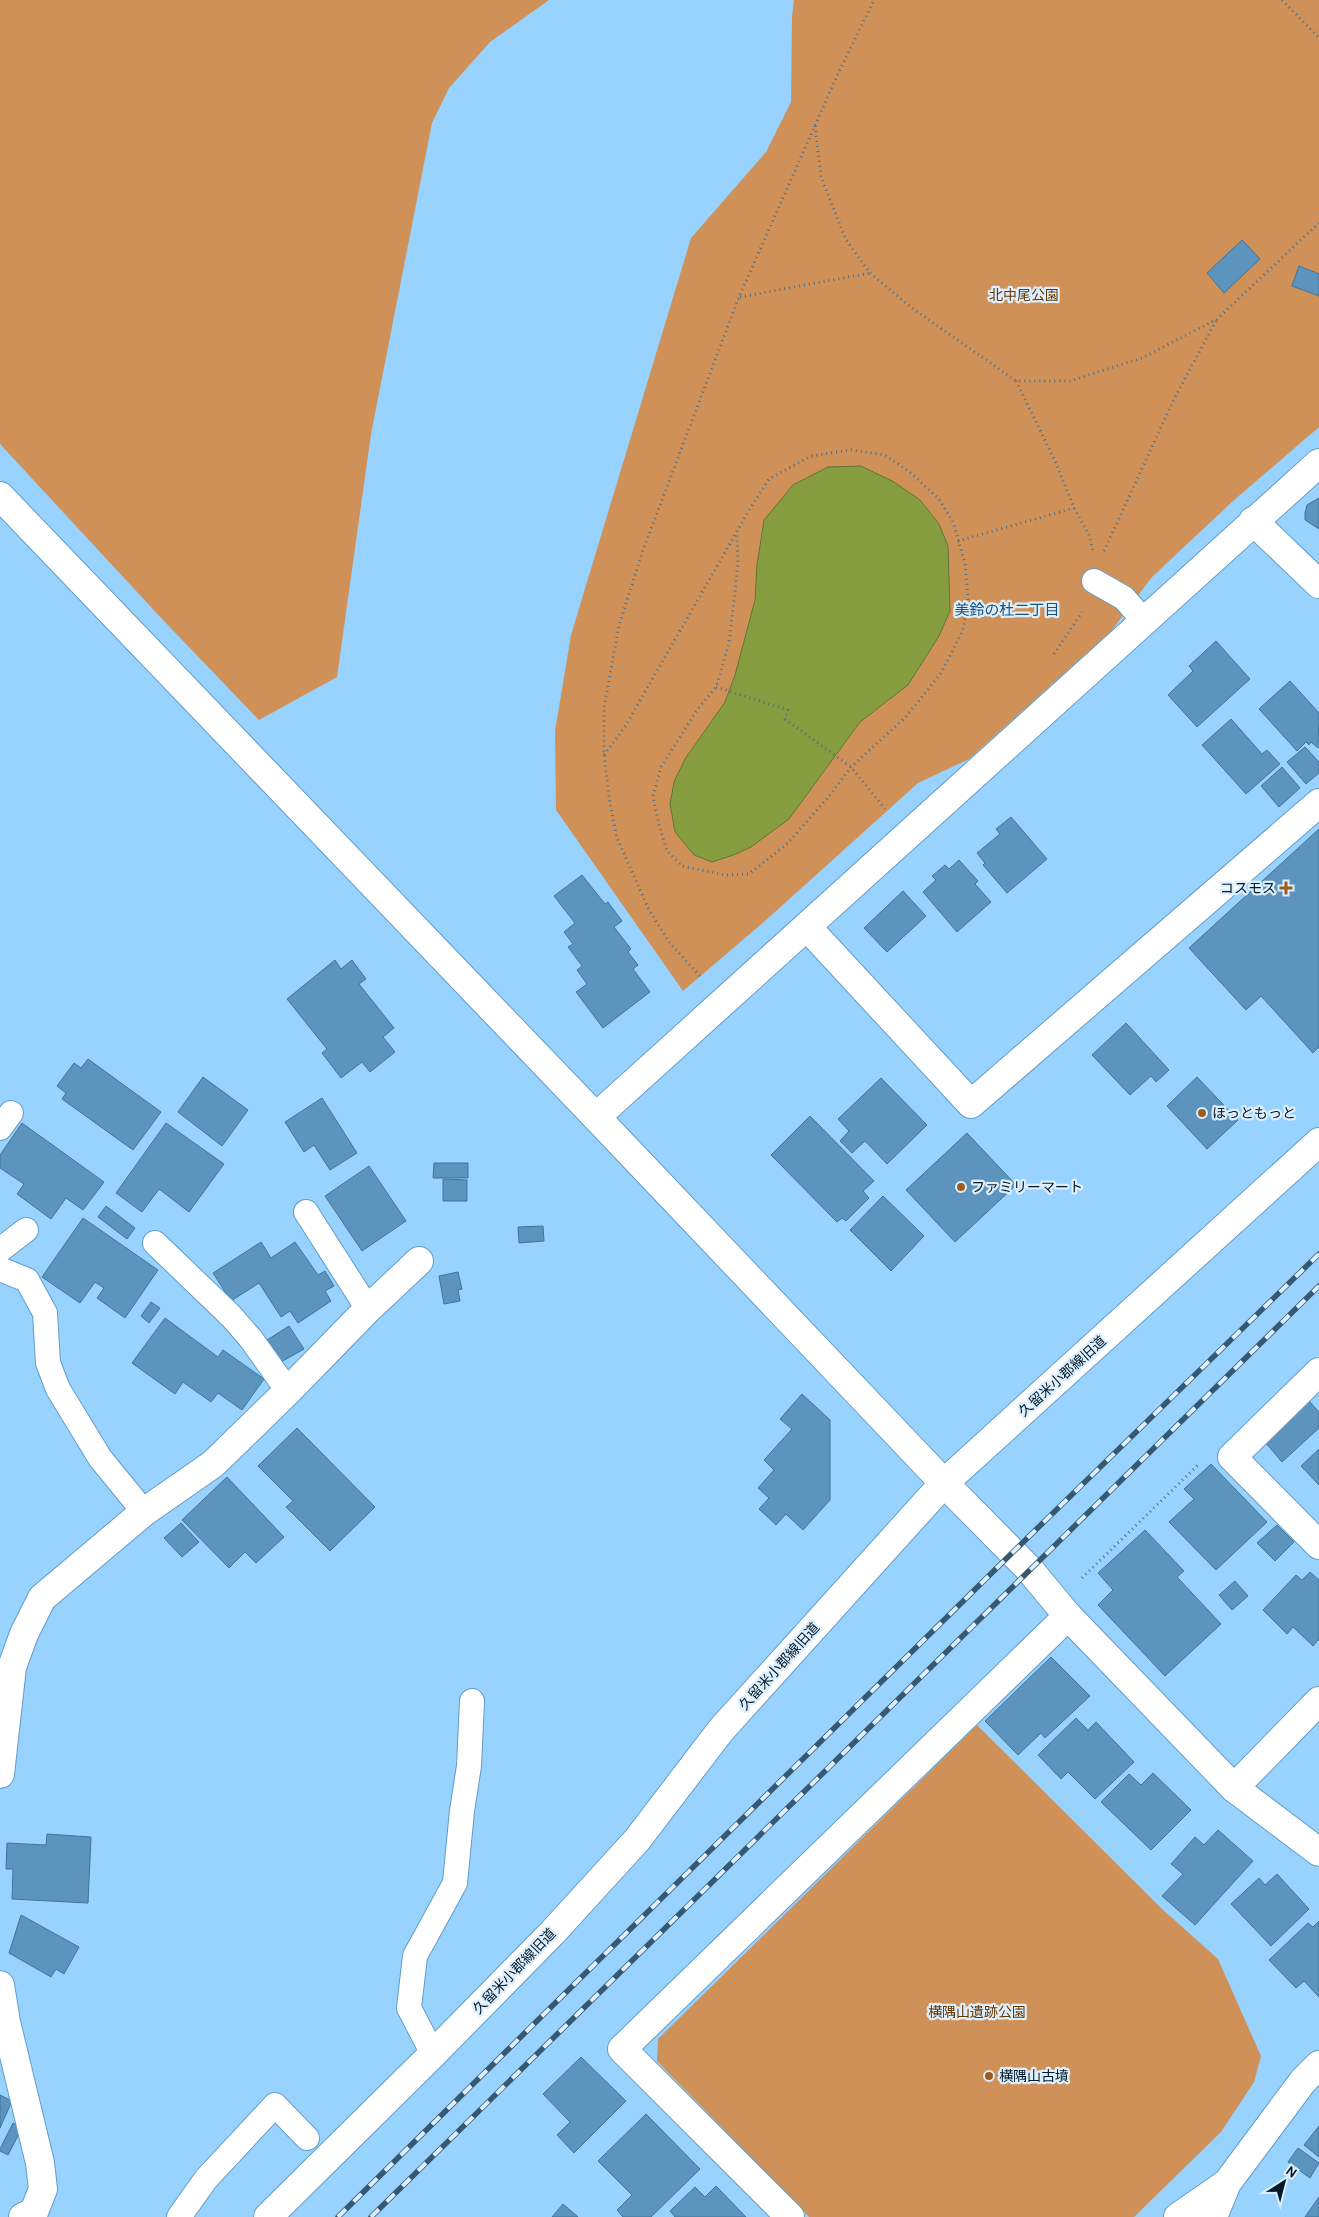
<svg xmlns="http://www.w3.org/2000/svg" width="1319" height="2217" viewBox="0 0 1319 2217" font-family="Karla,'Noto Sans JP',sans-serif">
<rect width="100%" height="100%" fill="#98d2fe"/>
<path fill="#d09159" d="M0 0H549L490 42 449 88 432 123 371 434 337 677 259 720 163 620 0 444Z
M794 0H1319V427L1233 501 1152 577 1112 630 969 759 918 783 765 921 683 991 556 810 555 731 571 635 691 238 766 152 791 102 792 16Z
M977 1725 1161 1908 1218 1959 1261 2056 1254 2082 1221 2132 1134 2217H809L657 2061 658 2039Z"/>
<path fill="#869d3f" stroke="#5f7639" d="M861 466 894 482 920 500 939 524 948 546 950 611 939 636 908 685 860 722 789 819 751 847 736 854 712 862 694 855 675 832 670 804 674 782 685 759 725 702 735 675 755 600 757 565 764 520 793 485 828 467Z"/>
<path fill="#5c94be" stroke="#3d759d" d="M1242 240 1260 259 1224 293 1207 273Z
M1299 266 1319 274V296L1292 286Z
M1319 498V529L1305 520V513L1307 505Z
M1216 641 1250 679 1197 727 1168 695 1193 671 1189 666Z
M1290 681 1319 713 1318 748 1311 742 1309 745 1306 742 1297 751 1259 709Z
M1231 719 1262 754 1267 750 1280 764 1246 794 1202 745Z
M1305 747 1319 762V773L1306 784 1287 762Z
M1282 767 1300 788 1279 807 1261 786Z
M1011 817 1047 859 1007 893 983 865 985 863 977 853 1000 834 996 829Z
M1319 829V1047L1313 1053 1261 996 1246 1010 1189 948Z
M959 860 978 881 975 884 991 902 957 932 923 892 936 880 932 876 945 865 949 869Z
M582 875 605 904 608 902 622 921 614 927 631 949 628 952 638 965 633 969 650 992 603 1028 576 992 587 984 577 970 582 966 568 947 573 944 564 932 575 923 554 896Z
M903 891 926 916 887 952 864 928Z
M335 960 341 969 352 960 366 979 359 984 394 1028 383 1037 395 1052 370 1072 362 1062 341 1078 322 1053 327 1049 287 999Z
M1126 1023 1169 1070 1156 1082 1151 1076 1130 1095 1092 1055Z
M88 1059 161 1112 133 1150 62 1099 66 1093 57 1086 74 1063 81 1068Z
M203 1077 248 1110 222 1146 178 1112Z
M1197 1077 1238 1120 1207 1149 1167 1106Z
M881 1078 927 1125 887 1164 865 1141 852 1153 840 1141 849 1131 838 1119Z
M322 1098 357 1153 330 1170 314 1145 304 1152 285 1122Z
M810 1116 874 1181 863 1191 869 1198 846 1221 842 1218 837 1222 771 1155Z
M22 1123 104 1182 83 1210 66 1198 51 1219 17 1194 24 1184 0 1168V1155Z
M166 1123 224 1164 189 1212 159 1189 142 1212 116 1193Z
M967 1133 1016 1185 955 1242 906 1190Z
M434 1163H468V1178H433Z
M369 1166 406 1221 362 1251 325 1196Z
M443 1179 467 1180V1201H443Z
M883 1196 924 1236 891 1271 850 1230Z
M106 1206 135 1228 127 1239 98 1217Z
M83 1218 158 1270 125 1318 97 1298 104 1288 95 1282 80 1303 42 1277Z
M543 1226 544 1241 519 1243 518 1227Z
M261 1242 271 1258 295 1242 318 1275 325 1271 334 1286 325 1291 331 1301 298 1323 290 1311 281 1317 259 1283 231 1301 213 1273Z
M458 1272 462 1289 458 1290 460 1301 444 1304 439 1276Z
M151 1302 160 1308 149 1323 141 1316Z
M165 1318 218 1357 223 1350 264 1379 242 1410 218 1393 211 1402 183 1382 175 1394 132 1363Z
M289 1326 304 1349 281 1362 267 1340Z
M802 1394 830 1420V1500L803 1530 786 1514 776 1525 759 1509 769 1498 758 1488 774 1470 764 1460 792 1429 780 1419Z
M1309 1401 1319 1412V1428L1282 1462 1265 1442Z
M297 1428 375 1507 330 1551 286 1507 293 1501 258 1466Z
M1319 1449V1485L1301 1466Z
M1211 1464 1267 1522 1216 1570 1169 1522 1194 1499 1184 1489Z
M227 1477 284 1537 256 1563 245 1552 229 1568 182 1520Z
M181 1523 199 1542 182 1557 164 1538Z
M1277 1525 1294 1542 1275 1561 1257 1543Z
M1145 1530 1184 1571 1177 1577 1221 1624 1165 1676 1098 1605 1113 1590 1098 1573Z
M1310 1572 1319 1580V1639L1313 1646 1293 1627 1287 1634 1263 1610 1296 1575 1302 1580Z
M1235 1581 1248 1596 1232 1610 1219 1595Z
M1051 1657 1090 1696 1045 1738 1041 1733 1018 1755 985 1721Z
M1076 1718 1088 1730 1096 1722 1134 1762 1095 1799 1068 1772 1061 1779 1038 1755Z
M1153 1773 1191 1810 1151 1850 1101 1802 1129 1774 1141 1785Z
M1218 1830 1253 1861 1195 1925 1162 1896 1183 1874 1171 1864 1195 1837 1204 1845Z
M47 1834 91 1837 88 1903 12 1899 13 1869H6L7 1843 46 1845Z
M1277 1874 1309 1909 1271 1946 1231 1904 1259 1878 1265 1885Z
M21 1915 79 1947 64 1974 56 1969 51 1977 9 1953Z
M1319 1921V1997L1304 1981 1296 1988 1269 1960 1308 1923 1313 1927Z
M581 2057 626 2101 574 2153 557 2135 570 2122 543 2094Z
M0 2095 12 2101 0 2128Z
M646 2114 700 2169 651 2217H623L617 2210 632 2195 598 2161Z
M13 2123 22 2128 8 2155 0 2151V2149Z
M1319 2126V2157L1304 2145Z
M1298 2148 1319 2163 1310 2178 1288 2162Z
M716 2186 746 2217H675L670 2211 695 2187 705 2197Z
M1319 2197V2217H1305Z
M563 2204 578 2217H552Z"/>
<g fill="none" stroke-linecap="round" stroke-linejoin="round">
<g stroke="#649dc6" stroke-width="26">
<path id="service" d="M1094 581 1124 598 1144 621
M0 1128 11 1113
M306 1212 368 1309
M155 1243 231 1316 251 1339 288 1391
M0 1250 26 1230
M0 1269 27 1280 45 1313 48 1363 58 1389 100 1458 144 1512
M433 2054 409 2008 415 1956 455 1883 462 1811 469 1766 472 1701
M179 2217 206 2179 275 2105 307 2138"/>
</g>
<g stroke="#649dc6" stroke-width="30">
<path id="minor" d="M1253 521 1319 584
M807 927 971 1104 1319 803
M596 1117 1319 463
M1319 1372 1232 1457 1319 1545
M0 1774 12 1667 24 1634 42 1598 144 1512 213 1464 288 1391 368 1309 419 1261
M1234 1788 1319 1701
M0 1985 6 2022 40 2163 43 2189 34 2212 23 2217
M790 2217 622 2049 1068 1616
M1178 2217 1227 2183
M1213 2217 1227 2183 1303 2081 1319 2065"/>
</g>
<g stroke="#649dc6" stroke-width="30">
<path id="tertiary" d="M0 496 596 1117 944 1483 1029 1569 1068 1616 1234 1788 1319 1852
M268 2217 433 2054 553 1932 637 1840 721 1730 944 1483 1319 1142"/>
</g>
<path stroke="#49708e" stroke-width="3" stroke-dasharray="1 4" stroke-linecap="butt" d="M1282 0 1319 38
M815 126 821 177 846 240 870 273 912 308 1016 381H1070L1142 358 1217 319 1319 223
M740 297 870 273
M1016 381 1055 461 1074 508 1089 535 1093 551
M958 541 1074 508
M1104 551 1175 397 1217 319
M1054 654 1082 612
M716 687 788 710 785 719 851 767 885 809
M604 755 626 725 751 507 769 479 811 456 851 450 885 455 911 473 939 499 953 522 965 563 968 600 963 630 941 673 905 718 851 767 830 795 788 843 749 874 725 875 682 866 667 851 659 825 653 796 661 767 697 710 716 687 729 643 738 564 737 533
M700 976 669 942 649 910 617 838 610 804 604 755V708L619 625 643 550 739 297 836 78 874 0
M1082 1578 1199 1464"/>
<use href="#service" stroke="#fff" stroke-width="24"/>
<use href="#minor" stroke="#fff" stroke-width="28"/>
<use href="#tertiary" stroke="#fff" stroke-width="28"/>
<g stroke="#365972" stroke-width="5.5">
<path id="rail" d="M338 2217 1012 1553 1319 1254
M371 2217 1319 1286"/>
</g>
<use href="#rail" stroke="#ddeefc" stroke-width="4" stroke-dasharray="11" stroke-linecap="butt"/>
</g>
<g fill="#995d1f" stroke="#ddeefc" stroke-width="2">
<path d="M1283.5 880.5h5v5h5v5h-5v5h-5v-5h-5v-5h5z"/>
<circle cx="1202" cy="1113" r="5"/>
<circle cx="961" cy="1187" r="5"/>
<circle cx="989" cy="2076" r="5"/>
</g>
<g text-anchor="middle" stroke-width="4.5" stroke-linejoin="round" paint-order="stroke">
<g font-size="14" fill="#673700" stroke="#ddeefc">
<text x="1024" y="300">北中尾公園</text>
<text x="977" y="2017">横隅山遺跡公園</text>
</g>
<g font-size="14" fill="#031a2a" stroke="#ddeefc" text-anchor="start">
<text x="1276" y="893" text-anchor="end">コスモス</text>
<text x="1212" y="1118">ほっともっと</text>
<text x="971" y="1192">ファミリーマート</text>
<text x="999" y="2081">横隅山古墳</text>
</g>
<g font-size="14" fill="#031a2a" stroke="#ddeefc">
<text transform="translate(1062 1376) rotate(-42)" y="5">久留米小郡線旧道</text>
<text transform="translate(779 1666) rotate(-48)" y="5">久留米小郡線旧道</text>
<text transform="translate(514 1971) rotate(-46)" y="5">久留米小郡線旧道</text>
</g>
<g font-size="15" fill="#1a547a" stroke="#ddeefc">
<text x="1007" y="615">美鈴の杜二丁目</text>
</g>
</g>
<g transform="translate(1284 2182) rotate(36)" stroke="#ddeefc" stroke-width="4" paint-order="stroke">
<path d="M0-4L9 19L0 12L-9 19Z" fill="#031a2a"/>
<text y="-8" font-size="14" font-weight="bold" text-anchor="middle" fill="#031a2a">N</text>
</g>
</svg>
